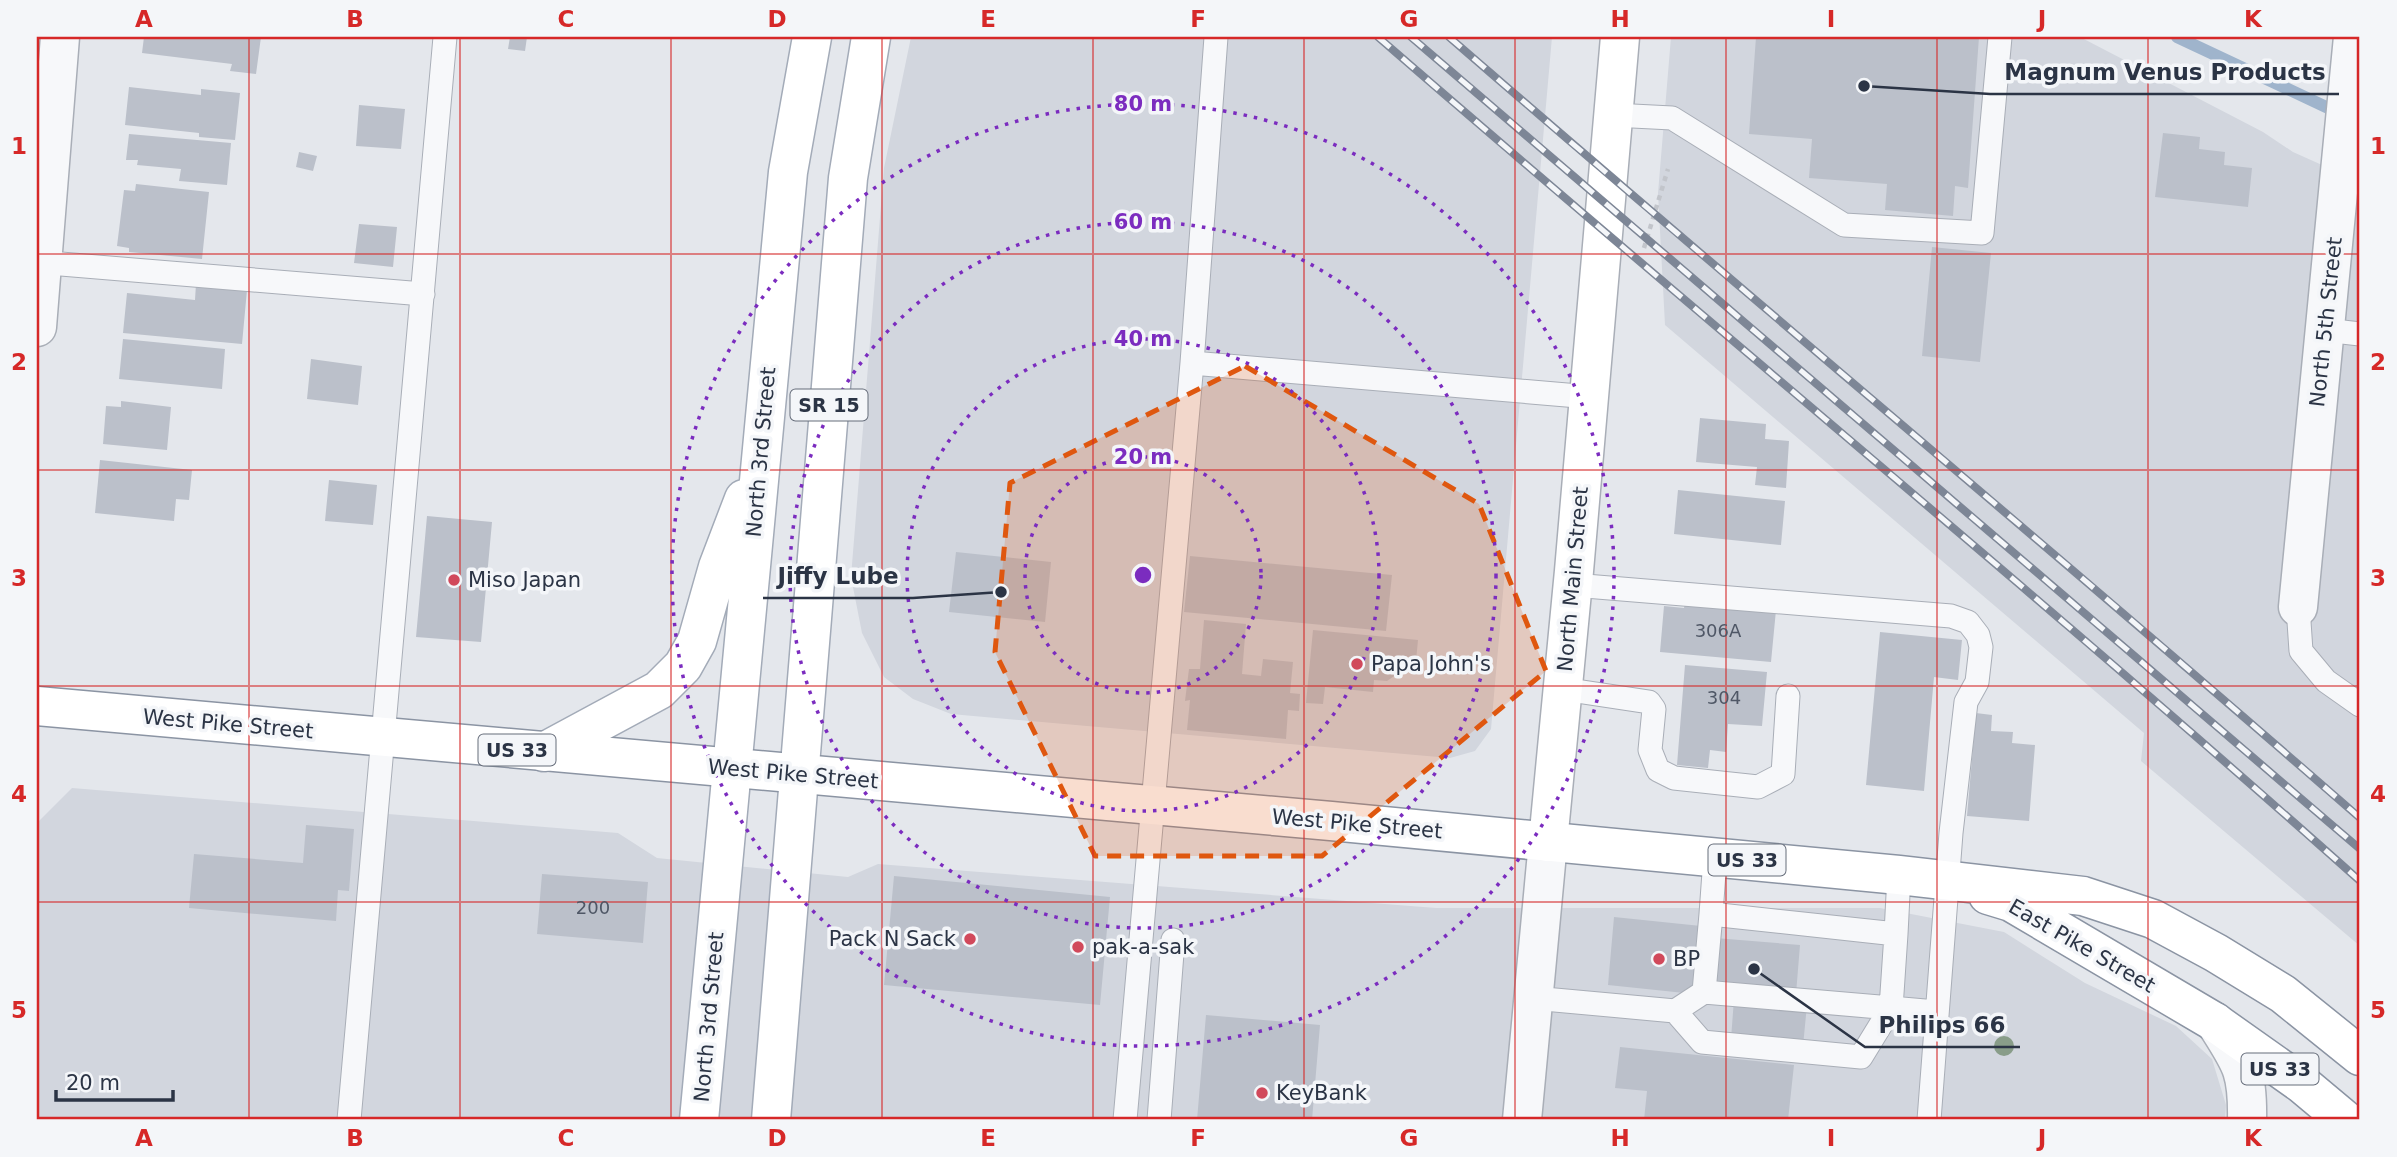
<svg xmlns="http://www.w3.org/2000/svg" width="2397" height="1157" viewBox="0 0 2397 1157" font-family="'DejaVu Sans',sans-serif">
<rect width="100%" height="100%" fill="#e4e7ec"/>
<path fill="#d2d6de" d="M911 37H1552L1491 729 1475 751 1450 758 951 714 913 699 884 677 862 633 851 577 884 168Z
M1671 37H2080L2263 132 2293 152 2360 182V946L2141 761 2144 733 1665 325 1658 193Z
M72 788 618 833 657 858 848 877 878 864 1436 908H1880L2004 932 2085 983 2176 1026 2212 1059 2226 1105 2225 1120H37V823Z"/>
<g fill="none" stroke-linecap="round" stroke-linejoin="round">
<path stroke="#9fb4cc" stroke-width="12" d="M2177 37 2341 114"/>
</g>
<path fill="#bbc0ca" d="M144 37H261L256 74 230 71 232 64 142 53Z
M510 37H527L525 51 508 49Z
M1756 37H1979L1968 188 1955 186 1953 216 1885 210 1887 184 1809 178 1812 139 1749 134Z
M129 87 201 95V89L240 93 235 140 199 137V133L125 125Z
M359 105 405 109 401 149 356 146Z
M2163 133 2200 137 2199 149 2225 152 2224 165 2252 168 2248 207 2155 197Z
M129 134 231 143 227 185 179 181 181 169 137 165 138 160H126Z
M299 152 317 156 313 171 296 167Z
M136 184 209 192 202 259 129 252V248L117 246 124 190 135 191Z
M359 224 397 227 393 267 354 263Z
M1932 247 1991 253 1980 362 1922 356Z
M196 284 247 290 242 344 123 333 127 293 195 300Z
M123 339 225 349 222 389 119 379Z
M311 359 362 366 358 405 307 399Z
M121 401 171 407 167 450 103 444 106 406 121 407Z
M1700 418 1766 424 1765 439 1789 441 1786 488 1755 485 1757 467 1696 462Z
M100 460 192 470 189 500 176 499 174 521 95 513Z
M329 480 377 485 373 525 325 521Z
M1678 490 1785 501 1781 545 1674 534Z
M427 516 492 522 481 642 416 637Z
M956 552 1051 562 1045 622 949 612Z
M1190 556 1392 575 1386 631 1184 612Z
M1685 602 1776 610 1771 662 1660 652 1664 606 1684 608Z
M1204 620 1246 624 1242 674 1261 676 1263 659 1293 662 1290 693 1300 694 1299 711 1288 710 1286 739 1187 730 1190 700 1185 701 1189 669H1200Z
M1313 630 1418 640 1416 661 1387 681 1374 680 1373 692 1325 687 1323 704 1306 703Z
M1880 632 1962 640 1958 680 1934 677 1924 791 1866 785Z
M1685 665 1767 672 1762 726 1728 724 1726 752 1710 750 1708 768 1677 765Z
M1976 713 1992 715 1991 731 2013 732 2012 743 2035 745 2029 821 1967 816Z
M306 825 354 829 349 891 338 890 336 921 189 908 194 854 303 863Z
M542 874 648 882 643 943 537 934Z
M894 876 1110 897 1100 1005 884 985Z
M1614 917 1701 926 1694 994 1608 985Z
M1715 938 1800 945 1796 994 1711 987Z
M1734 999 1807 1005 1803 1046 1731 1039Z
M1206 1015 1320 1025 1312 1120H1197Z
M1620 1047 1794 1065 1788 1120H1644L1647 1091 1615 1088Z"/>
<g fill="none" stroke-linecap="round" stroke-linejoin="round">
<g stroke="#a9aeb7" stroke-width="25">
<path id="service" d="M1613 115 1672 118 1844 225 1982 233 2000 37
M37 262 423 294
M2325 330 2360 334
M1192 363 1590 397
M1573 585 1951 616 1968 622 1978 635 1981 647 1977 682 1966 702 1951 833 1929 1120
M2298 607 2301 651 2326 681 2360 705
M1563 689 1649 702 1654 709 1650 750 1658 770 1674 778 1758 787 1783 774 1788 696
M1715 858 1711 914 1896 934 1899 875
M1896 934 1891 1008 1936 1012
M1533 998 1675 1011 1702 1042 1861 1057 1891 1008 1704 992
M1675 1011 1704 992 1711 914
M349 1120 445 37
M1125 1120 1192 363 1216 37
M1159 1120 1173 940"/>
</g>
<g stroke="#a9aeb7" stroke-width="41">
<path id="minor" d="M37 327 60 37
M2298 607 2353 37
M2215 1022C2241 1063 2248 1070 2247 1120"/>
</g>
<g stroke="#a9aeb7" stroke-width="41">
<path id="tertiary" d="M1522 1120 1548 842"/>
</g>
<g stroke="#a9aeb7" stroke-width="41">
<path id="secondary" d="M1548 842 1574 571 1620 37"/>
</g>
<g stroke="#a3abb8" stroke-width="41">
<path id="primary" d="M544 752 659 690 683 666 697 641 718 567 744 499
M699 1120 788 172 812 37
M771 1120 848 178 871 37"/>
</g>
<g stroke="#8b94a3" stroke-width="41">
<path id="trunk" d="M37 706 1331 821 1899 875 2083 896 2153 919 2216 953 2283 994 2360 1056
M1988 895 2011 902 2213 1021 2302 1084 2345 1120"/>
</g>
<path stroke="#c2c5cb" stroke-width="4.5" stroke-dasharray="5 5" stroke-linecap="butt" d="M1644 248 1668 169"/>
<use href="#service" stroke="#f7f8fa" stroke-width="23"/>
<use href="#minor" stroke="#f7f8fa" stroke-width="38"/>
<use href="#tertiary" stroke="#f7f8fa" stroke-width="38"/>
<use href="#secondary" stroke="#fff" stroke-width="38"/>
<use href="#primary" stroke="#fff" stroke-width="38"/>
<use href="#trunk" stroke="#fff" stroke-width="38"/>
<g stroke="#7d8696" stroke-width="8">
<path id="rail" d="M1378 37C1704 320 2038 594 2360 881
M1411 37 2360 849
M1449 37C1751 299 2059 555 2360 818"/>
</g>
<use href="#rail" stroke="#f4f6f9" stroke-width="5" stroke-dasharray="16" stroke-linecap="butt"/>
</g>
<circle fill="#899d89" cx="2004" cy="1046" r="10"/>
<path fill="#df570f" fill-opacity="0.2" stroke="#df570f" stroke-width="5" stroke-dasharray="14 9" stroke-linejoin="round" d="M1245 366 1479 504 1546 671 1322 856H1095L995 652 1010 483Z"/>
<path fill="none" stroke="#d62828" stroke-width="2" stroke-opacity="0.55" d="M249 37V1120M460 37V1120M671 37V1120M882 37V1120M1093 37V1120M1304 37V1120M1515 37V1120M1726 37V1120M1937 37V1120M2148 37V1120M37 254H2360M37 470H2360M37 686H2360M37 902H2360"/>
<g fill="none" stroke="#7b2cbf" stroke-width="3.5" stroke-dasharray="3.5 7">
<circle cx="1143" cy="575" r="118"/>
<circle cx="1143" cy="575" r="236"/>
<circle cx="1143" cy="575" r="353"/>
<circle cx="1143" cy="575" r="471"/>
</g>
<g fill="#d1495b" stroke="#f4f6f9" stroke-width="2.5">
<circle cx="454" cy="580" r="7"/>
<circle cx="1357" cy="664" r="7"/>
<circle cx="970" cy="939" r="7"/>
<circle cx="1078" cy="947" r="7"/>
<circle cx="1659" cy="959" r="7"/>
<circle cx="1262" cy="1093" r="7"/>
</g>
<g text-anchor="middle" stroke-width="7" stroke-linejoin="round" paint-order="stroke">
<g font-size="18" fill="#4f5766">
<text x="1718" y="637">306A</text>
<text x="1724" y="704">304</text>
<text x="593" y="914">200</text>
</g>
<g fill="#f4f6f9" stroke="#676e7b" stroke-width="2">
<rect x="790.5" y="389.5" width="77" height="31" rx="5"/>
<rect x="478.5" y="734.5" width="77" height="31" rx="5"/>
<rect x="1708.5" y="844.5" width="77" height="31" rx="5"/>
<rect x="2241.5" y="1053.5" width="77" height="31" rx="5"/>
</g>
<g font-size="19" font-weight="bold" fill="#2b3445">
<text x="829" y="412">SR 15</text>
<text x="517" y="757">US 33</text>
<text x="1747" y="867">US 33</text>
<text x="2280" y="1076">US 33</text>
</g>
<g font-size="21" fill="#2b3445" stroke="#f4f6f9">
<text transform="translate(2326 322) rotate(-84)" y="7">North 5th Street</text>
<text transform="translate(761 452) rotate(-85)" y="7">North 3rd Street</text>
<text transform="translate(1573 579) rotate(-85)" y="7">North Main Street</text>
<text transform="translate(228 724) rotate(5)" y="7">West Pike Street</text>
<text transform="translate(793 774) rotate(5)" y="7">West Pike Street</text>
<text transform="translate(1357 824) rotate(5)" y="7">West Pike Street</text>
<text transform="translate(2082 946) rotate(30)" y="7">East Pike Street</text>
<text transform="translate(709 1017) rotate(-85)" y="7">North 3rd Street</text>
</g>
<g font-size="21" fill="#2b3445" stroke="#f4f6f9" text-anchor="start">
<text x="468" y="587">Miso Japan</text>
<text x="1371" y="671">Papa John's</text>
<text x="956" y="946" text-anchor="end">Pack N Sack</text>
<text x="1092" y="954">pak-a-sak</text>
<text x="1673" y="966">BP</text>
<text x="1276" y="1100">KeyBank</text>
</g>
</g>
<circle cx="1143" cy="575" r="10" fill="#7b2cbf" stroke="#f4f6f9" stroke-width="3.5"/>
<g font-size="21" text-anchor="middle" font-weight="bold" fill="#7b2cbf" stroke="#f4f6f9" stroke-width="7" stroke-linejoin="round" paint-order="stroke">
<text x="1143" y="111">80 m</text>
<text x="1143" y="229">60 m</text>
<text x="1143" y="346">40 m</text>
<text x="1143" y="464">20 m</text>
</g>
<path fill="none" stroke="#2b3445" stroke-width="2.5" d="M1864 86L1990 94H2339M1001 592L913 598H763M1754 969L1865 1047H2020"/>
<g fill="#2b3445" stroke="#f4f6f9" stroke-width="2.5">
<circle cx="1864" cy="86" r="7"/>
<circle cx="1001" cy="592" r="7"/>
<circle cx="1754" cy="969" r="7"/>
</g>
<g font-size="23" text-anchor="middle" font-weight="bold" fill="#2b3445" stroke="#f4f6f9" stroke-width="7" stroke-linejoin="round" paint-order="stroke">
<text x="2165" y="80">Magnum Venus Products</text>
<text x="838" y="584">Jiffy Lube</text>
<text x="1942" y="1033">Philips 66</text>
</g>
<rect width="2397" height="1157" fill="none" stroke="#f4f6f9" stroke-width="77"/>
<path d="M56 1090v10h117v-10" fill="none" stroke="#2b3445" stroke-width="3.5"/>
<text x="66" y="1090" font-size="21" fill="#2b3445" stroke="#f4f6f9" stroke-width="5" paint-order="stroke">20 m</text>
<rect x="38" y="38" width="2320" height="1080" fill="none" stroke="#d62828" stroke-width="2.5"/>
<g font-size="23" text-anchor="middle" font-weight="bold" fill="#d62828">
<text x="144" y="27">A</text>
<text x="355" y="27">B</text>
<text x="566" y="27">C</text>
<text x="777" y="27">D</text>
<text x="988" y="27">E</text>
<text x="1198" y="27">F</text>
<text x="1409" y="27">G</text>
<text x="1620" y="27">H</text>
<text x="1831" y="27">I</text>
<text x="2042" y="27">J</text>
<text x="2253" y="27">K</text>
<text x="19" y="154">1</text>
<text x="2378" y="154">1</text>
<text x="19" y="370">2</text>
<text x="2378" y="370">2</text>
<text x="19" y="586">3</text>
<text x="2378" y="586">3</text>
<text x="19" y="802">4</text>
<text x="2378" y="802">4</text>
<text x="19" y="1018">5</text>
<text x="2378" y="1018">5</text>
<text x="144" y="1146">A</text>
<text x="355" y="1146">B</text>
<text x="566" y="1146">C</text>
<text x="777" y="1146">D</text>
<text x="988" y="1146">E</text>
<text x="1198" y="1146">F</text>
<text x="1409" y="1146">G</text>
<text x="1620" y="1146">H</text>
<text x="1831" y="1146">I</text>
<text x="2042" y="1146">J</text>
<text x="2253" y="1146">K</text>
</g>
</svg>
